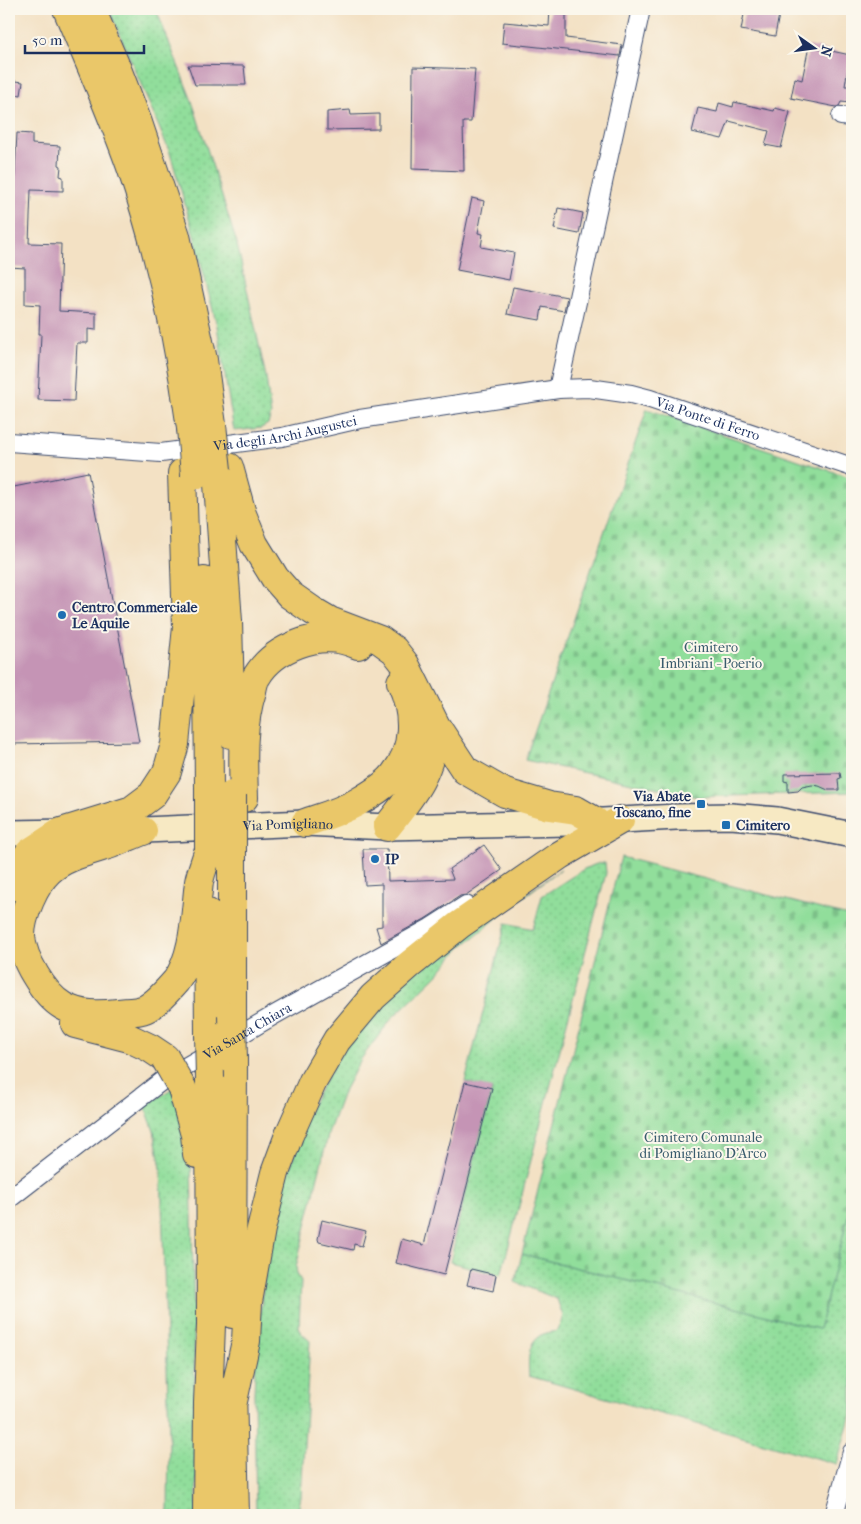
<svg xmlns="http://www.w3.org/2000/svg" width="861" height="1524" viewBox="0 0 861 1524" font-family="'IM FELL French Canon',serif">
<defs>
<pattern id="grass-dots" width="8" height="8" patternUnits="userSpaceOnUse" patternTransform="scale(1.25)"><rect width="8" height="8" fill="#91de9b"/><path d="M2 2h.1M6 6h.1" fill="none" stroke="#7cbf88" stroke-width="1.8" stroke-linecap="round"/></pattern>
<pattern id="cemetery-stones" width="16" height="16" patternUnits="userSpaceOnUse" patternTransform="scale(1.25)"><rect width="16" height="16" fill="#91de9b"/><path d="M2 7V4a2 2 0 0 1 4 0v3zM10 15v-3a2 2 0 0 1 4 0v3z" fill="#7cbf88"/></pattern>
</defs>
<rect width="100%" height="100%" fill="#fbf7ec"/>
<filter id="ink" filterUnits="userSpaceOnUse"><feTurbulence type="fractalNoise" baseFrequency=".02" numOctaves="2"/><feDisplacementMap in="SourceGraphic" scale="10" xChannelSelector="R" yChannelSelector="G"/><feConvolveMatrix kernelMatrix="1 2 1 2 8 2 1 2 1" color-interpolation-filters="sRGB"/></filter>
<filter id="wash" filterUnits="userSpaceOnUse"><feTurbulence type="fractalNoise" baseFrequency=".0096" numOctaves="4" result="noise"/><feDisplacementMap in="SourceGraphic" scale="20" xChannelSelector="R" yChannelSelector="G"/><feGaussianBlur stdDeviation="1.12" result="paint"/><feColorMatrix in="noise" values="0 0 0 0 0 0 0 0 0 0 0 0 0 0 0 0 0 1.4 0 .05"/><feComposite in="paint" operator="in"/></filter>
<g filter="url(#wash)">
<rect width="100%" height="100%" fill="#f3e1c4"/>
<path fill="url(#grass-dots)" stroke="#56867c" d="M109 9H156L192 101 237 244 266 377 271 415 268 424 261 428 234 431 217 326 192 228 170 153Z
M599 863H605L606 873 501 1275 450 1262 455 1241 454 1239 492 1089 465 1082 506 923 533 929 542 896 584 869Z
M561 869 514 904 460 948 437 975 392 1018 361 1059 342 1095 329 1131 296 1267 297 1274 301 1281 299 1326 301 1333 310 1341 301 1497 297 1515H256L254 1394 256 1352 266 1260 275 1215 308 1111 348 1040 407 978Z
M173 1088 191 1158 197 1515H168L169 1433 161 1168 154 1131 145 1106Z
M852 1200V1410L837 1464 529 1376C528 1363 527 1342 541 1335 545 1333 552 1332 557 1331L563 1316 557 1299 515 1282 522 1254 819 1329Z"/>
<path fill="url(#cemetery-stones)" stroke="#56867c" d="M647 409 852 478V792L697 797 525 760Z
M621 857 852 917V1200L819 1329 522 1254Z"/>
<g id="blocks">
<path fill="#c594b5" d="M550 9H566V38L622 45 620 56 502 43 504 22 549 26Z
M745 9H780L775 36 741 30Z
M809 46 850 55 845 86H852V103L841 102 839 106 836 107 791 98 795 78 802 80Z
M188 65 244 66 246 85H195Z
M413 67 475 69 471 122H463L464 171 412 169Z
M9 80 23 82 21 95 9 93Z
M734 102 774 111 775 108 790 112 781 148 765 145 769 131 729 121 722 139 692 132 698 108 717 112 719 103 733 107Z
M350 110 351 115 379 114V129L327 130V112Z
M17 133 32 134V144L60 146 59 165 61 166 60 176 63 177V191L31 190 29 243 61 244 59 311 96 313V330L88 329V343H77L74 401 38 400 41 334H39L40 305 25 304V268L10 267Z
M472 198 484 201 478 233 483 234 481 247 514 253 509 280 457 270Z
M558 208 583 213 579 234 554 229Z
M513 287 567 297 564 311 542 307 540 320 507 314Z
M88 472 139 742 9 744V488Z
M840 773 841 778 838 779 839 790H828L819 786 812 785 802 787 798 791 788 792V782L784 781V774Z
M484 845 502 870 466 895 460 896 425 919 381 943 376 927 382 926V884L365 885 363 849H387L388 881 453 879 449 869Z
M465 1082 492 1088 444 1275 396 1263 402 1239 424 1245Z
M322 1220 366 1231 362 1246 354 1244 353 1250 319 1242 318 1239Z
M471 1269 496 1275 493 1291 467 1285Z"/>
</g>
</g>
<g filter="url(#ink)">
<use href="#blocks" fill-opacity="0" stroke="#3b4a6d" stroke-width="1"/>
<g fill="none" stroke-linecap="round" stroke-linejoin="round">
<g stroke="#3b4a6d" stroke-width="20">
<g id="minor">
<path d="M841 116 852 117"/>
<path d="M558 389 641 9"/>
<path id="s1" d="M9 442 161 453 282 437 360 419 558 389 589 388 631 394 650 399 852 467"/>
<path id="s2" d="M9 1199 163 1080 276 1014 430 928 466 905"/>
<path d="M834 1515 852 1452"/>
</g>
</g>
<g stroke="#3b4a6d" stroke-width="28">
<g id="secondary">
<path id="s3" d="M122 831 305 823 387 827 567 823 676 817 731 816 777 820 852 835"/>
<path d="M9 833 69 832"/>
</g>
</g>
<g stroke="#3b4a6d" stroke-width="30">
<path id="trunk" d="M67 9C89 62 113 115 132 170 160 254 179 341 191 428
M91 9 117 69 138 123 176 236 203 360 212 425
M229 467 242 514 254 544 275 578 290 595 313 611 330 621 380 640 394 650 405 664 436 726 465 770 505 793 549 806 576 810 595 821
M217 470 228 621 231 734
M204 581 208 668 209 789
M244 798C243 762 241 726 252 691 253 686 254 680 257 676 266 661 282 650 298 644 318 636 338 636 358 645
M305 823C322 817 340 812 356 803 368 796 384 787 393 776 416 749 415 713 401 682
M387 827C415 792 431 772 436 726
M143 831C132 835 122 840 111 844 91 851 65 856 49 871 35 884 21 916 21 936 22 958 44 995 63 1006 80 1016 100 1015 118 1013 126 1012 138 1012 145 1009 154 1005 169 989 176 981 195 956 195 913 199 882 201 871 206 860 209 849
M9 887 15 870 30 852 61 832 132 810 152 795 167 772 175 744 187 627 182 473
M208 913 209 1034
M232 1015V858
M75 1024 129 1038 150 1048 165 1058
M182 1088 195 1135 197 1154
M232 1314 233 1060
M232 1389 235 1515
M232 1406 246 1341 248 1302 261 1229 275 1173 289 1135 313 1081 337 1040 373 997 409 965 459 925 560 855 620 820
M207 1515 208 1403 211 1325 210 1078"/>
</g>
<use href="#minor" stroke="#fff" stroke-width="18"/>
<use href="#secondary" stroke="#f7e9c3" stroke-width="25"/>
<use href="#trunk" stroke="#eac769" stroke-width="28"/>
<g stroke="#3b4a6d" stroke-width="30" stroke-linecap="butt">
<path id="trunk-bridge" d="M212 425 217 470
M191 428 195 475
M209 789V849
M232 795V858
M232 1015 233 1060
M209 1034 210 1078
M165 1058 182 1088"/>
</g>
<use href="#trunk-bridge" stroke="#eac769" stroke-width="28"/>
</g>
</g>
<g fill="#1f6fb2" stroke="#fbf7ec" stroke-width="2">
<circle cx="62" cy="615" r="5"/>
<rect x="696" y="799" width="10" height="10" rx="2.5"/>
<rect x="721" y="820" width="10" height="10" rx="2.5"/>
<circle cx="375" cy="859" r="5"/>
</g>
<g text-anchor="middle" stroke-width="4" stroke-linejoin="round" paint-order="stroke">
<g font-size="14" fill="#1b2f5e" stroke="#fbf7ec">
<text dy="5" stroke="none"><textPath href="#s1" startOffset="709">Via Ponte di Ferro</textPath></text>
<text dy="5" stroke="none"><textPath href="#s1" startOffset="278">Via degli Archi Augustei</textPath></text>
<text dy="5" stroke="none"><textPath href="#s3" startOffset="166">Via Pomigliano</textPath></text>
<text dy="5" stroke="none"><textPath href="#s2" startOffset="292">Via Santa Chiara</textPath></text>
</g>
<g font-size="14" font-weight="bold" fill="#1b2f5e" stroke="#fbf7ec" text-anchor="start">
<text x="72" y="612">Centro Commerciale<tspan x="72" dy="16">Le Aquile</tspan></text>
<text x="691" y="801" text-anchor="end">Via Abate<tspan x="691" dy="16">Toscano, fine</tspan></text>
<text x="736" y="830">Cimitero</text>
<text x="385" y="864">IP</text>
</g>
<g font-size="14" fill="#385b6d" stroke="#fbf7ec">
<text x="711" y="652">Cimitero<tspan x="711" dy="16">Imbriani - Poerio</tspan></text>
<text x="703" y="1142">Cimitero Comunale<tspan x="703" dy="16">di Pomigliano D'Arco</tspan></text>
</g>
</g>
<rect width="861" height="1524" fill="none" stroke="#fbf7ec" stroke-width="30"/>
<g transform="translate(814 48) rotate(104)" stroke="#fbf7ec" stroke-width="4" paint-order="stroke">
<path d="M0-4L9 19L0 12L-9 19Z" fill="#1b2f5e"/>
<text y="-8" font-size="14" font-weight="bold" text-anchor="middle" fill="#1b2f5e">N</text>
</g>
<path d="M25 45v8h119v-8" fill="none" stroke="#1b2f5e" stroke-width="2.5"/>
<text x="32" y="45" font-size="15" fill="#1b2f5e" stroke="#fbf7ec" stroke-width="4" paint-order="stroke">50 m</text>
</svg>
